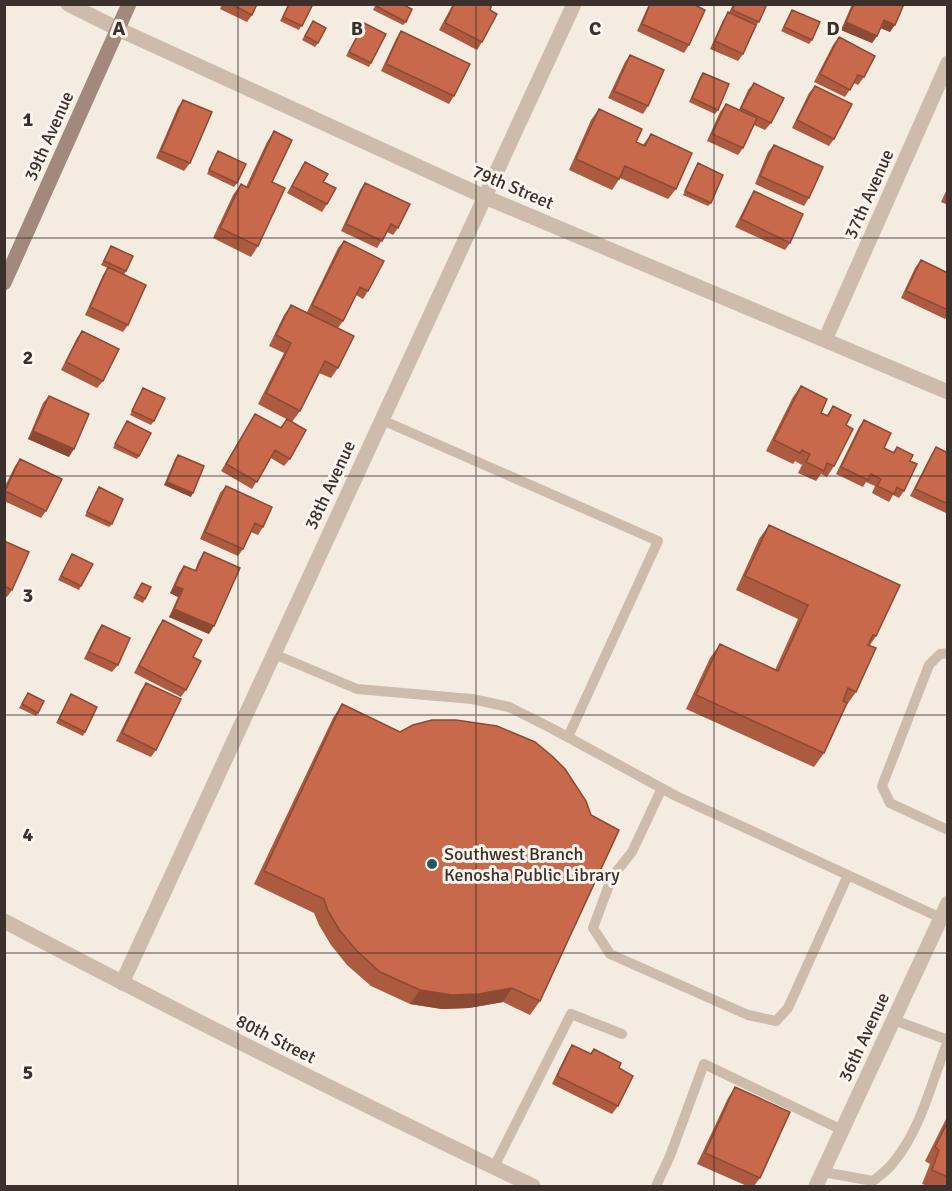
<svg xmlns="http://www.w3.org/2000/svg" width="952" height="1191" viewBox="0 0 952 1191" font-family="Signika,sans-serif">
<rect width="100%" height="100%" fill="#f4ebe1"/>
<g fill="none" stroke-linecap="round" stroke-linejoin="round">
<path stroke="#cdbbac" stroke-width="10" d="M382 420 658 541 568 737
M948 653 940 654 929 665 882 786 890 803 948 830
M274 654 357 689 472 699 509 707 551 728 676 796 941 918
M662 788 632 852 612 877 593 928 610 954 748 1015 776 1021 788 1008 848 875
M894 1020 948 1040
M494 1167 571 1014 622 1034
M823 1172 873 1181C879 1176 888 1170 893 1163 922 1128 931 1082 948 1041
M656 1186 670 1156 704 1064 842 1130"/>
<path stroke="#cdbbac" stroke-width="15" d="M68 4 118 29 485 197 948 392
M825 340 948 63
M122 983 574 4
M816 1186 948 903"/>
<path stroke="#cdbbac" stroke-width="15" d="M4 921C179 1013 355 1101 533 1186"/>
<path stroke="#a18a7d" stroke-width="15" d="M4 283 129 4"/>
</g>
<path fill="#ac5a40" d="M222 4H257L252 15 247 22 220 9Z
M289 4H313L299 30 280 21Z
M376 4H402L406 22 403 25 373 10Z
M453 4H492L490 10 482 42 477 50 439 30Z
M649 4H693L689 45 684 53 637 31Z
M733 4H767L743 54 738 61 710 49 723 20 729 13Z
M852 4H904L890 32 880 28 877 36 872 43 841 30Z
M792 10 812 40 809 44 781 31Z
M313 21 318 43 315 47 302 40Z
M364 23 371 63 369 67 346 56Z
M401 31 454 96 449 104 381 71 396 39Z
M839 37 864 77 858 85 854 83 845 97 814 82 833 45Z
M630 55 648 106 643 114 608 98 625 62Z
M703 73 718 110 715 114 689 102 700 77Z
M754 83 771 123 765 130 754 125 743 148 738 155 707 141 720 112 726 104 739 110 748 90Z
M815 86 834 139 829 146 792 128 809 93Z
M183 100 190 163 184 171 156 158 178 107Z
M599 109 636 142 643 145 651 134 676 189 668 199 620 178 612 190 569 170 591 120Z
M274 131 272 182 258 246 251 257 213 238 233 195 241 184 246 187 267 142Z
M774 145 809 198 804 206 755 184 768 152Z
M218 151 237 183 234 187 207 174Z
M305 162 323 182 327 204 322 212 287 193Z
M698 163 711 203 708 206 683 195Z
M365 183 398 228 393 235 387 232 377 248 341 231 360 190Z
M948 187V205L941 202Z
M754 191 790 243 785 250 735 227 749 199Z
M344 241 368 291 363 299 356 295 343 321 338 328V368L331 378 319 373 300 411 292 422 258 404 284 353 269 346 284 315 291 305 307 312 338 248Z
M111 246 126 271 124 275 128 325 123 332 85 315 103 275 108 268 101 265Z
M921 260 948 273V316L945 319 901 298 915 268Z
M82 331 103 381 97 388 61 370 77 338Z
M801 386 821 413 827 415 833 406 846 425 834 466 827 477 821 474 816 481 798 473 802 465 795 461 793 464 766 451 793 397Z
M143 388 154 421 151 425 130 415Z
M49 396 69 457 28 439 43 403Z
M255 414 281 428 287 419 290 459 284 466 271 458 252 489 221 471Z
M864 420 884 448 893 452 897 447 910 461 904 491 899 498 893 495 889 502 872 493 875 486 866 482 863 487 836 474 859 427Z
M127 421 139 456 137 459 113 448Z
M936 447 948 453V514L910 496 931 455Z
M178 455 191 497 164 485 175 459Z
M20 459 46 511 41 518 4 501V488L15 466Z
M226 486 263 527 258 535 251 532 243 549 238 556 200 539 220 493Z
M99 487 112 524 109 527 85 516Z
M769 525 876 636 870 645 856 692 846 706 824 753 814 767 686 709 710 658 720 644 775 670 798 619 736 590 759 539Z
M4 541 12 590 7 597 4 596Z
M204 552 209 634 169 617 178 597 170 593 179 573 184 566 195 570 199 560Z
M72 554 81 586 79 590 58 580Z
M142 583 145 599 143 603 133 598Z
M163 620 193 657 186 690 181 697 134 673 158 627Z
M102 625 118 665 112 672 84 659 97 632Z
M146 683 156 750 151 757 116 741 141 690Z
M28 693 38 713 36 716 19 708Z
M71 694 85 732 83 736 56 723Z
M342 704 540 1001 530 1015 503 1002 469 1008 442 1009 410 1004 371 986 347 965 331 945 319 925 314 913 254 884 333 718Z
M572 1045 590 1054 594 1049 619 1068 618 1106 612 1114 552 1084 567 1053Z
M735 1087 760 1178 754 1186H747L697 1164 728 1098Z
M948 1115V1186H928L922 1184 930 1164 925 1161Z"/>
<path fill="#8c4a34" d="M884 20 895 25 890 32 879 27Z
M846 22 877 36 872 43 841 30Z
M33 431 74 449 69 457 28 439Z
M167 482 193 493 191 497 164 485Z
M175 586 183 589 178 597 170 593Z
M174 609 214 626 209 634 169 617Z
M512 988 503 1002 469 1008 442 1009 410 1004 420 990Z"/>
<path fill="#c8694b" stroke="#8c4a34" stroke-width="1.5" d="M231 4H257L252 15Z
M289 4H313L302 26 283 17Z
M376 4H402L412 9 406 22 376 6Z
M454 4H492L490 10 497 14 482 42 445 23Z
M650 4H693L705 10 689 45 642 24Z
M735 4H767L759 22 732 10Z
M854 4H904L895 25 884 20 877 36 846 22Z
M792 10 820 22 812 40 784 27Z
M728 12 756 25 743 54 715 41Z
M313 21 326 28 318 43 305 36Z
M364 23 386 34 371 63 349 52Z
M401 31 470 64 454 96 386 64Z
M839 37 875 56 864 77 858 75 850 90 820 74Z
M630 55 664 70 648 106 614 91Z
M703 73 729 84 718 110 692 98Z
M754 83 784 98 771 123 741 108Z
M815 86 852 104 834 139 797 120Z
M183 100 212 112 190 163 161 151Z
M726 104 757 118 743 148 712 134Z
M599 109 642 129 636 142 645 146 651 134 692 153 676 189 625 166 619 179 576 159Z
M274 131 292 140 272 182 285 188 258 246 220 228 241 184 248 188Z
M774 145 823 167 809 198 760 176Z
M218 151 246 164 237 183 209 170Z
M305 162 328 174 323 182 336 188 327 204 292 186Z
M698 163 723 175 711 203 685 191Z
M365 183 410 204 398 228 391 224 382 241 346 224Z
M754 191 803 214 790 243 741 219Z
M344 241 384 261 368 291 360 287 343 321 312 305Z
M111 246 133 256 126 271 104 261Z
M921 260 948 273V310L906 291Z
M108 267 146 285 128 325 90 307Z
M291 305 354 336 338 368 325 361 300 411 266 393 291 343 276 335Z
M82 331 119 349 103 381 66 362Z
M801 386 827 399 821 413 828 416 833 406 851 415 846 425 853 429 834 466 827 463 824 471 806 462 810 454 802 450 800 453 774 440Z
M143 388 165 398 154 421 132 411Z
M49 396 89 414 74 449 33 431Z
M255 414 281 428 287 419 306 430 290 459 275 450 257 482 226 464Z
M864 420 891 433 884 448 894 453 897 447 913 455 910 461 917 464 904 491 897 487 894 494 877 486 881 479 871 474 868 480 841 467Z
M127 421 151 433 139 456 115 444Z
M936 447 948 453V504L915 489Z
M178 455 204 466 193 493 167 482Z
M20 459 62 479 46 511 5 491Z
M226 486 272 507 263 527 255 523 243 549 205 532Z
M99 487 123 499 112 524 87 512Z
M769 525 900 585 876 636 873 635 868 645 876 648 856 692 848 688 843 701 847 703 824 753 696 695 720 644 778 671 808 605 745 576Z
M4 541 29 552 12 590 4 586Z
M204 552 240 568 214 626 174 609 183 589 175 586 184 566 196 571Z
M72 554 93 564 81 586 61 576Z
M142 583 151 587 145 599 136 594Z
M163 620 202 640 193 657 201 661 186 690 139 666Z
M102 625 130 638 118 665 89 652Z
M146 683 181 699 156 750 122 733Z
M28 693 44 701 38 713 22 704Z
M71 694 97 707 85 732 59 719Z
M342 704 400 732 413 725 432 720H456L497 726 535 742 552 756 565 769 586 801 591 815 619 830 540 1001 512 988 479 994 452 995 420 990 380 972 357 951 340 931 328 911 324 899 264 871Z
M572 1045 591 1054 594 1049 621 1063 619 1068 633 1076 618 1106 557 1076Z
M735 1087 790 1112 760 1178 705 1153Z
M948 1121V1177L932 1170 939 1150 935 1147Z"/>
<path fill="none" stroke="#3b302b" stroke-width="1.5" stroke-opacity="0.55" d="M238 4V1186M476 4V1186M714 4V1186M4 238H948M4 476H948M4 715H948M4 953H948"/>
<circle fill="#1f5a5e" stroke="#fbf5ee" stroke-width="2" cx="432" cy="864" r="6"/>
<g text-anchor="middle" stroke-width="6" stroke-linejoin="round" paint-order="stroke">
<g font-size="18" fill="#3b302b" stroke="#fbf5ee">
<text transform="translate(49 136) rotate(-66)" y="6">39th Avenue</text>
<text transform="translate(513 187) rotate(23)" y="6">79th Street</text>
<text transform="translate(869 194) rotate(-66)" y="6">37th Avenue</text>
<text transform="translate(330 485) rotate(-65)" y="6">38th Avenue</text>
<text transform="translate(864 1037) rotate(-65)" y="6">36th Avenue</text>
<text transform="translate(276 1039) rotate(27)" y="6">80th Street</text>
</g>
<g font-size="18" fill="#3b302b" stroke="#fbf5ee" text-anchor="start">
<text x="444" y="860">Southwest Branch<tspan x="444" dy="21">Kenosha Public Library</tspan></text>
</g>
</g>
<g font-size="20" text-anchor="middle" font-weight="bold" fill="#3b302b" stroke="#fbf5ee" stroke-width="6" stroke-linejoin="round" paint-order="stroke">
<text x="119" y="35">A</text>
<text x="357" y="35">B</text>
<text x="595" y="35">C</text>
<text x="833" y="35">D</text>
<text x="28" y="126">1</text>
<text x="28" y="364">2</text>
<text x="28" y="602">3</text>
<text x="28" y="841">4</text>
<text x="28" y="1079">5</text>
</g>
<rect width="952" height="1191" fill="none" stroke="#3b302b" stroke-width="12"/>
</svg>
